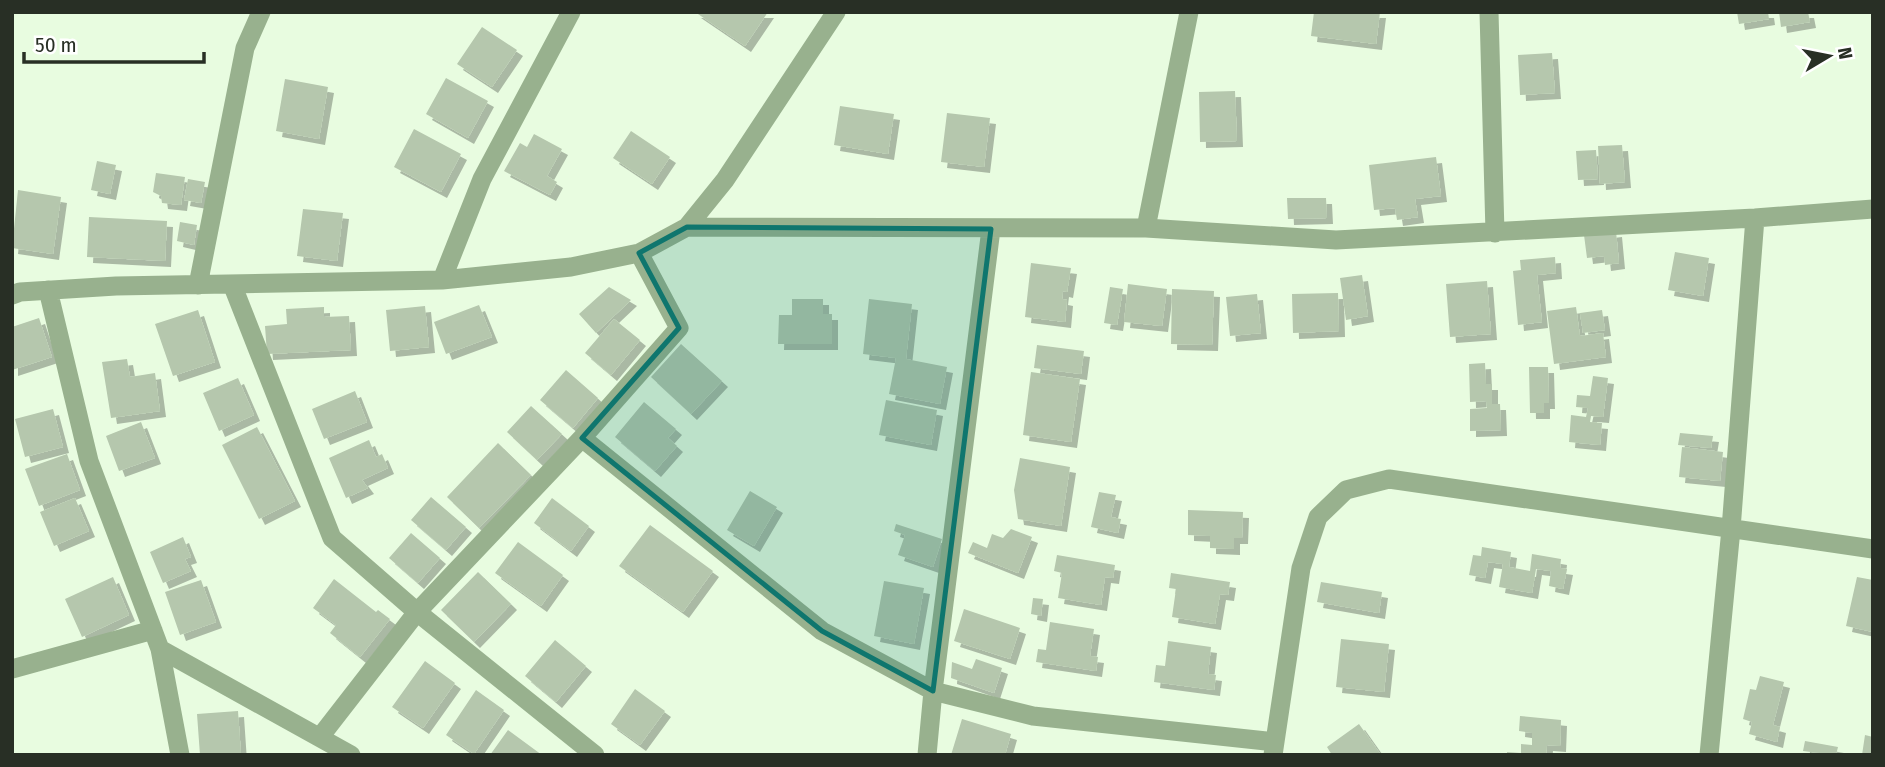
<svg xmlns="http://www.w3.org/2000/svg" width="1885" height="767" viewBox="0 0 1885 767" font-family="'Fira Sans Condensed',sans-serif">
<defs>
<filter id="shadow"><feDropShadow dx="6" dy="6" stdDeviation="0" flood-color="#0004"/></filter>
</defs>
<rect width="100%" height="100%" fill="#e8fce0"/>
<path fill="#b5c7ad" filter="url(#shadow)" d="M695 12H768L745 46Z
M1314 12H1380L1376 44 1311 36Z
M1737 12H1768L1769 19 1739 24Z
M1779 12H1808L1810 22 1781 27Z
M482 27 517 50 492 87 457 64Z
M1552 53 1555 93 1520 95 1518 55Z
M446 78 488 101 468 138 426 114Z
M285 79 328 87 319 139 276 131Z
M1235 91 1237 141 1200 142 1199 92Z
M840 106 894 114 888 154 834 145Z
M947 113 990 118 984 167 941 162Z
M414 129 461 154 441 192 394 167Z
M631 131 670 157 652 184 613 158Z
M534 134 562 149 547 176 557 182 550 195 504 171 520 143 527 147Z
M1622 145 1625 182 1600 184 1598 146Z
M1596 150 1598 179 1578 180 1576 151Z
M1436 157 1441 196 1415 199 1418 217 1397 220 1395 208 1374 210 1369 165Z
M97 161 116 165 110 194 91 190Z
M156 173 185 177 181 205 162 203 161 196 153 192Z
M188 179 205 182 201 203 184 200Z
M18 190 61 197 53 254 12 248Z
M1287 198H1326L1327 218 1288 219Z
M303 209 343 213 337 261 297 256Z
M89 217 167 221 165 261 87 257Z
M180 222 197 225 194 245 177 241Z
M1616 231 1619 263 1605 265 1604 256 1587 258 1584 235Z
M1675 252 1709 258 1703 296 1668 290Z
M1555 257 1556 273 1537 275 1542 322 1518 325 1513 271 1521 270 1520 260Z
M1031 263 1071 268 1067 292 1063 291 1062 299 1067 300 1065 322 1025 317Z
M1362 275 1368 316 1346 320 1340 278Z
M1487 281 1491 334 1450 337 1446 284Z
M1128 284 1167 289 1162 326 1124 322Z
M609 287 631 300 596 333 579 314Z
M1110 287 1123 289 1117 325 1104 323Z
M1172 289 1214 291 1212 345 1171 344Z
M1338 293 1339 331 1293 333 1292 294Z
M1257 294 1261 333 1230 336 1226 297Z
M792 299H823V314H832V344H778L779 315H792Z
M869 299 912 304 906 359 947 367 940 404 889 394 896 358 863 354Z
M479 305 492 337 446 354 434 322Z
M425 306 429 347 390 351 386 310Z
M324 307V317L349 316 351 350 267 354 265 326 287 324 286 309Z
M1576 307 1580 336 1603 333 1606 357 1554 364 1547 311Z
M198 310 215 362 173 376 155 324Z
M1602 310 1605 330 1583 333 1580 313Z
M39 318 52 357 12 370V327Z
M614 319 640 340 611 375 585 353Z
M681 344 722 381 691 414 651 377Z
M1037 345 1084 351 1081 374 1034 368Z
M127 359 130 377 155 373 160 411 111 418 102 362Z
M1485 363 1486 384H1492V404H1500L1501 430 1470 431V409L1487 408 1486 401 1470 402 1469 364Z
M1529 367H1548L1549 403H1544V413H1530Z
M566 370 598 398 573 428 540 400Z
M1031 372 1080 379 1071 442 1023 435Z
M1593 376 1608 378 1603 417 1591 416 1590 422 1602 423 1600 445 1569 442 1571 415 1586 417 1588 408 1576 407 1577 395 1590 396Z
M238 378 254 415 219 431 203 393Z
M355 391 367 422 324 439 312 409Z
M886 400 937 410 931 445 879 435Z
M644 402 676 429 668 438 677 446 655 471 615 437Z
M531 406 562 434 537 460 507 432Z
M53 409 63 447 25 457 15 419Z
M141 422 155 458 119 471 106 436Z
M257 427 295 501 259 519 222 445Z
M1680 433 1713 436 1711 448 1678 445Z
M369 440 376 457 382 454 388 468 362 480 368 488 346 498 329 458Z
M498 443 531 475 479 528 447 497Z
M1682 447 1723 452 1720 481 1679 477Z
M67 454 80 490 39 506 25 469Z
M1020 458 1070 467 1061 526 1018 519 1014 490Z
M750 491 777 507 754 546 727 530Z
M1099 492 1116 495 1111 517 1121 519 1118 533 1091 527Z
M431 497 466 527 446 550 411 520Z
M75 498 89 531 54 546 40 512Z
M552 498 589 526 571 551 534 523Z
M1188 510 1243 512 1242 538H1234V549L1210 548V536L1188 535Z
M896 524 942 539 933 567 898 555 905 535 894 531Z
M650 525 713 571 683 612 619 566Z
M1011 529 1032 537 1018 573 968 553 973 542 987 548 992 534 1003 538Z
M411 533 440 558 418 583 389 558Z
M183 537 191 557 185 559 191 571 163 583 150 552Z
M518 542 563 575 541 606 495 573Z
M1482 547 1511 552 1509 567 1530 571 1532 554 1561 559 1560 568 1567 569 1563 589 1549 586 1551 571 1536 569 1532 593 1499 587 1503 564 1488 562 1485 578 1469 575 1473 555 1481 556Z
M1057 555 1115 565 1113 578 1105 577 1101 605 1058 598 1062 573 1054 571Z
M478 572 511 604 474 642 441 610Z
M1171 573 1230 582 1228 595 1220 594 1215 624 1172 617 1176 589 1169 588Z
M113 577 129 615 82 637 65 599Z
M1857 577 1873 580V632L1846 626Z
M334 579 376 612 378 610 390 619 360 657 330 633 336 625 313 608Z
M201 580 216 622 180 635 165 592Z
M884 581 924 588 914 644 874 636Z
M1321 582 1382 592 1379 613 1317 602Z
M1033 598 1043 599 1041 616 1031 614Z
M964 609 1020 628 1010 659 954 641Z
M1050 622 1094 629 1090 656 1098 657 1096 671 1036 662 1038 649 1046 650Z
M1341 639 1389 644 1384 692 1336 687Z
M555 640 586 666 556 702 525 676Z
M1168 641 1211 647 1208 674 1216 675 1214 690 1154 682 1156 665 1165 666Z
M976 659 1002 668 994 693 951 678 952 662 972 669Z
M425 661 455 683 423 728 392 707Z
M1760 676 1784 682 1773 725 1780 727 1777 742 1749 734 1752 722 1743 719 1750 689 1756 690Z
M635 689 665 711 640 745 611 724Z
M476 690 504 710 474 754 446 735Z
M238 711 241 755H200L197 714Z
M1520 716 1561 720 1560 746 1547 745 1546 755H1507V752L1521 753V744L1532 745V733L1519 731Z
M962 719 1011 734 1005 755H951Z
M1359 724 1381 755H1332L1327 747Z
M508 730 542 755H490Z
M1865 735 1873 737V755H1862Z
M1805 741 1838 747 1836 755 1803 751Z"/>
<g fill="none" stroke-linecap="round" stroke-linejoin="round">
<path stroke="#98b18e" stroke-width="19" d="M1489 12 1495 233
M687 227 1146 228 1336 240 1755 218 1873 209
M1146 228 1189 12
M442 280 482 179 571 12
M232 284 332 538 417 612 595 755
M198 285 245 48 261 12
M48 290 89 461 160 649 180 755
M12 295 20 292 116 286 442 280 571 267 639 253 687 227 725 180 836 12
M582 438 822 631 933 691 1033 716 1275 742
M160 649 351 755
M12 669 153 630
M320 737 417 612 582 438 679 328 639 253
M927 755 933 691 991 229
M1273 755 1301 568 1318 517 1346 490 1389 479 1873 549
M1709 755 1731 529 1755 218"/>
</g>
<path fill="#0f766e" fill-opacity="0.2" stroke="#0f766e" stroke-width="5" stroke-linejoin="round" d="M687 227 991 229 933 691 822 631 582 438 679 328 639 253Z"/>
<rect width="1885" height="767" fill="none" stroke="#282f25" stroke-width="28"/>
<g transform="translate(1829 56) rotate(80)" stroke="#ffffff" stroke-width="5" paint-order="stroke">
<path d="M0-5L12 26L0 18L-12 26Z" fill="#282f25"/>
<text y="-10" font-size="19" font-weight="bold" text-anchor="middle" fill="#282f25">N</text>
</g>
<path d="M24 52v10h180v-10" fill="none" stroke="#282f25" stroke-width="3.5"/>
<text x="35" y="52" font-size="21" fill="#282f25" stroke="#ffffff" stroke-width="5" paint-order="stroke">50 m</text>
</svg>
